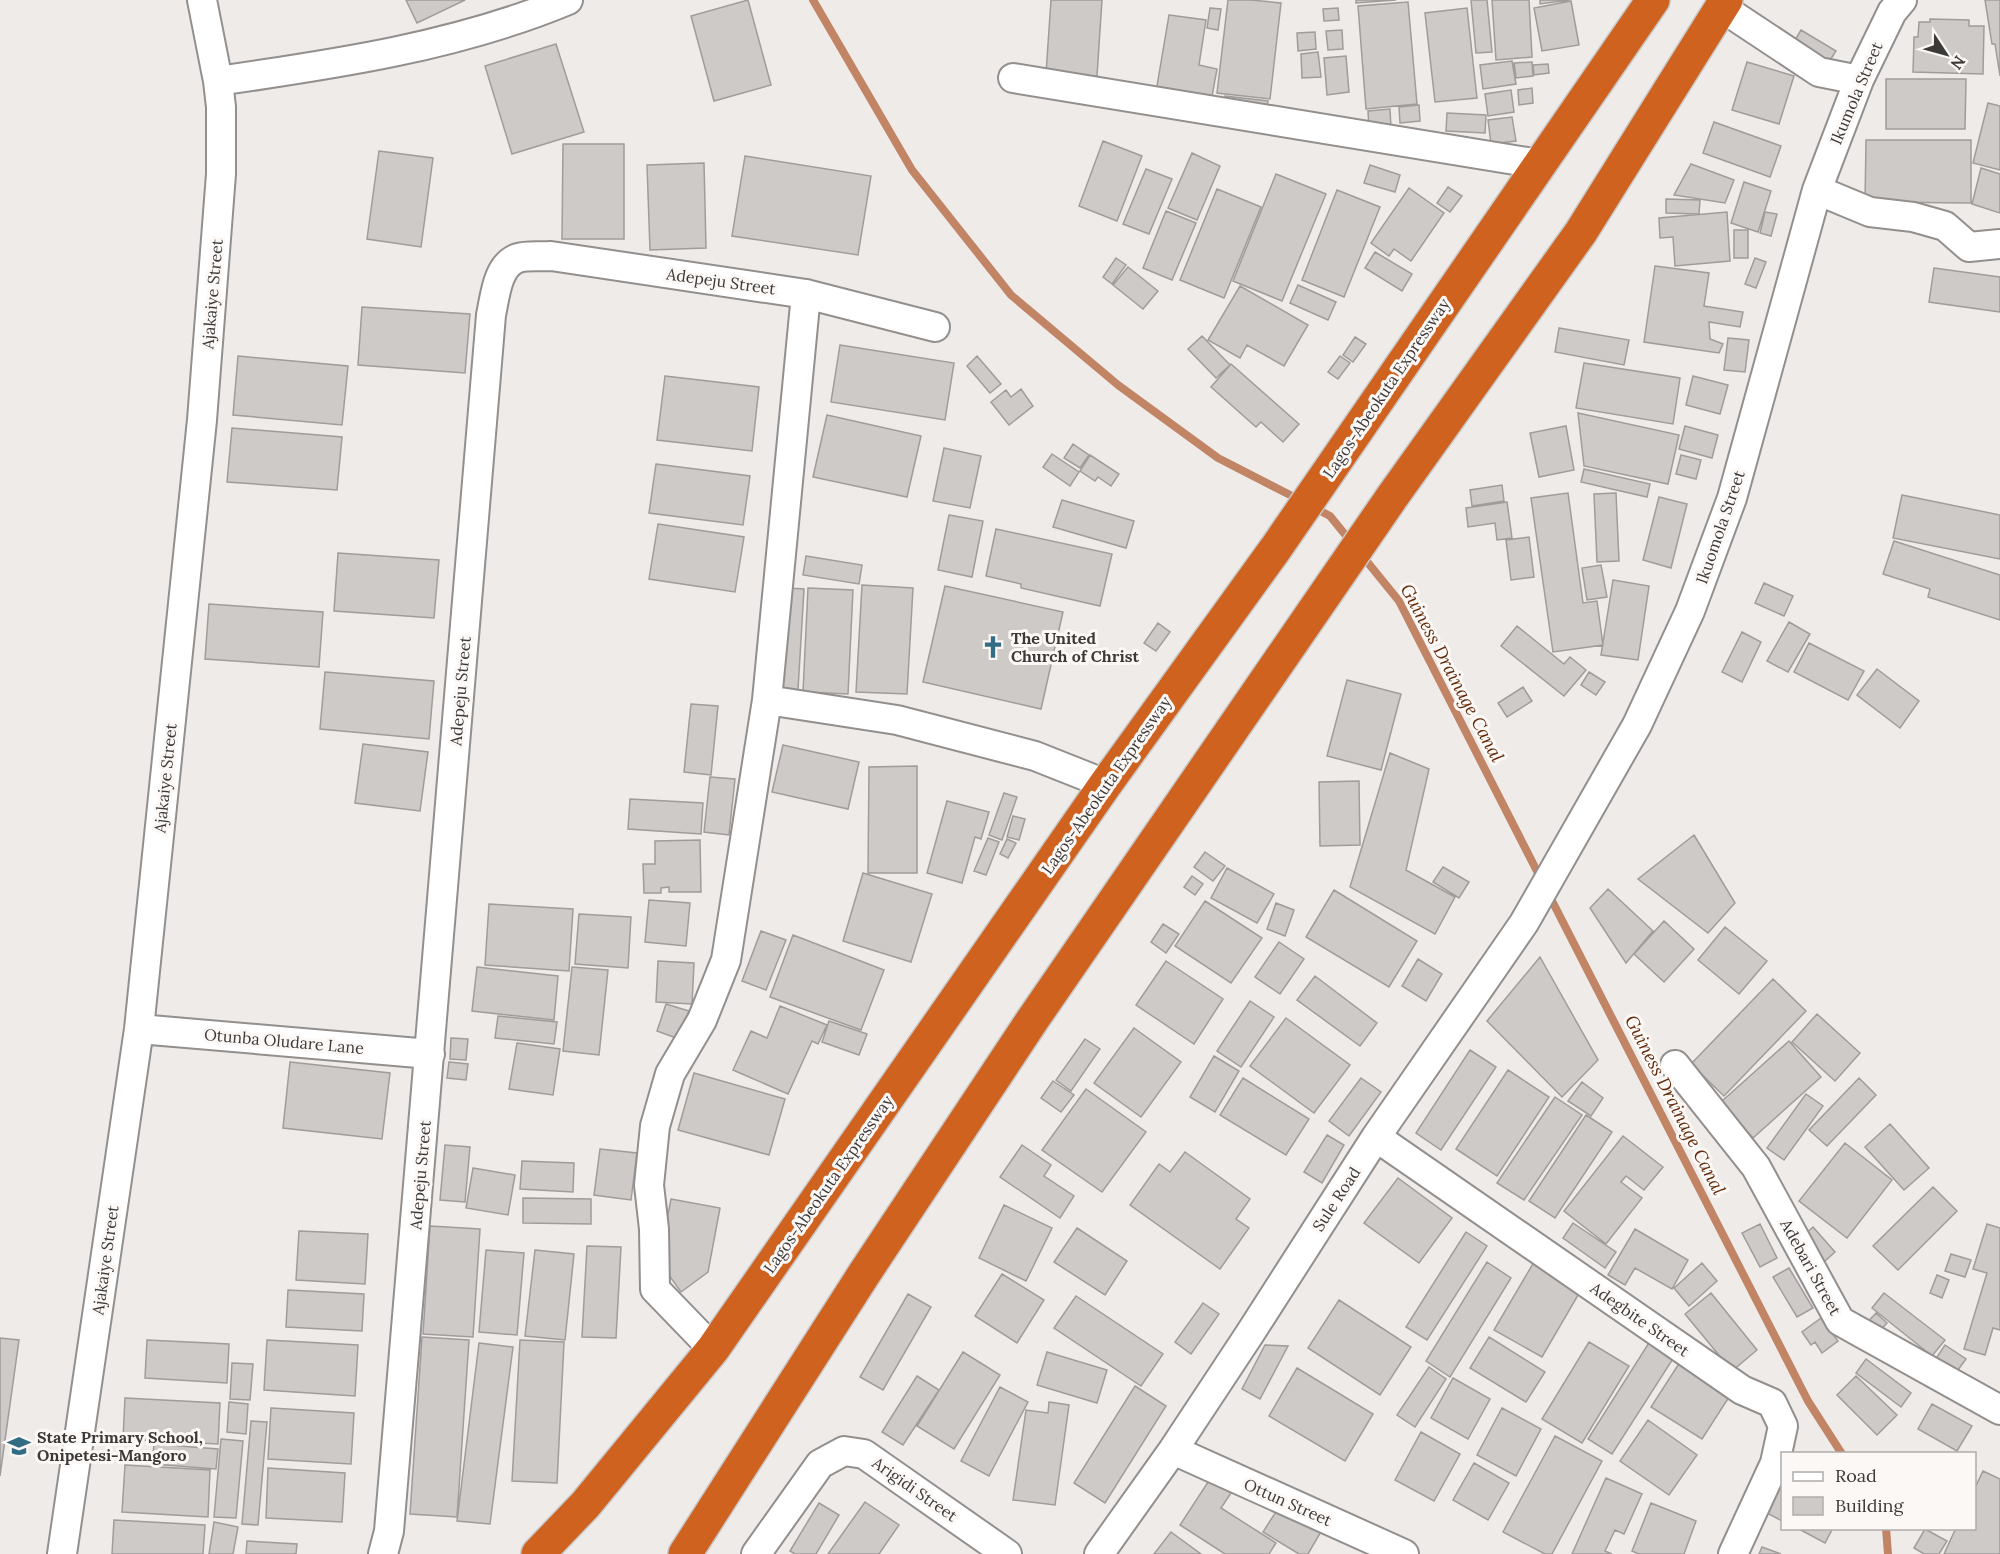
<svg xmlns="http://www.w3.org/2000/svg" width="2000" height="1554" viewBox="0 0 2000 1554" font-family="Lora,serif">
<rect width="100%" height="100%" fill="#efebe9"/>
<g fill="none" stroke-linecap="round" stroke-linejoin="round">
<path stroke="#c18465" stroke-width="8" d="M813 0 912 170 1011 295 1118 385 1218 458 1300 500
M1311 506 1330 516 1352 543
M1360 553 1399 601 1541 879
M1548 893 1808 1401 1842 1454
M1886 1528 1888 1554"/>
</g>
<path fill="#cecac8" stroke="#a09c9a" stroke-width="1.5" d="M406 0H465L417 23Z
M748 0 771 85 714 101 691 16Z
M1051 0H1102L1097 76 1046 74Z
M1228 0H1251L1281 3 1270 99 1217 93Z
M1356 0H1396L1356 3Z
M1471 0H1487L1492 52 1476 53Z
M1492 0H1529L1532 57 1496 60Z
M1540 0H1569L1540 4Z
M1985 0H2000V76L1995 44H1992Z
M1571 1 1579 45 1542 51 1534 8Z
M1408 2 1417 104 1366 109 1358 6Z
M1210 8 1221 9 1218 30 1207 28Z
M1338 8 1339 20 1324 21 1323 9Z
M1467 8 1477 98 1435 102 1425 13Z
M1169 15 1206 20 1199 65 1217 69 1210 107 1155 98Z
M1930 19 1969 20V26H1984L1983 74 1913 72 1914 37H1918L1919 22H1930Z
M1342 30 1343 49 1328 50 1326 31Z
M1801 30 1836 51 1825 68 1791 47Z
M1315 32 1316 49 1298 51 1297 33Z
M556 44 584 132 512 154 485 66Z
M1318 52 1321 77 1302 78 1301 54Z
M1346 56 1349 92 1327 95 1324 58Z
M1512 61 1516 84 1483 89 1480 65Z
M1532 62 1533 76 1516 78 1514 63Z
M1747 62 1794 76 1779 124 1732 110Z
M1548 64 1549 73 1534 75 1533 65Z
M1886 79H1966L1965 129H1886Z
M1532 88 1533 103 1519 105 1518 90Z
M1511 90 1514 112 1488 116 1485 94Z
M1225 96 1268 101 1266 113 1224 108Z
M1988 103 2000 106V170L1973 163Z
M1419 105 1420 121 1400 123 1399 107Z
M1390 109 1391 128 1369 129 1368 111Z
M1447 113 1486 115 1485 133 1446 131Z
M1512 117 1516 141 1491 144 1488 120Z
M1714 122 1781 146 1770 177 1703 153Z
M1866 140H1971V203L1865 202Z
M1103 141 1142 156 1117 221 1079 206Z
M563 144H624V239H562Z
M379 151 433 158 421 247 367 239Z
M1192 153 1220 166 1197 220 1168 208Z
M745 156 871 176 858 255 732 236Z
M704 163 706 248 650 250 647 165Z
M1691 164 1734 180 1725 203 1674 195Z
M1370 165 1400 175 1395 192 1364 183Z
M1981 168 2000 174V213L1972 204Z
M1146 169 1172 179 1149 234 1123 224Z
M1276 174 1326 194 1282 301 1233 281Z
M1744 182 1771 191 1758 232 1731 223Z
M1448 187 1462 196 1450 212 1437 203Z
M1409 188 1444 213 1411 261 1394 249 1389 256 1371 243Z
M1217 189 1261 207 1224 298 1180 280Z
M1337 190 1380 207 1344 297 1302 280Z
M1666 199 1700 200 1699 214 1666 213Z
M1166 211 1196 223 1172 280 1143 268Z
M1727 212 1730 261 1675 266 1673 237 1660 238 1659 218Z
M1765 212 1777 214 1771 236 1760 233Z
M1734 230H1748V258H1734Z
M1375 252 1412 274 1402 291 1365 268Z
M1116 258 1126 265 1112 284 1103 277Z
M1755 258 1766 262 1756 288 1745 284Z
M1655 266 1709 273 1704 306 1743 312 1740 327 1709 322 1710 339 1723 344 1719 353 1644 342Z
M1128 267 1158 291 1143 309 1113 285Z
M1934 268 2000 277V312L1929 302Z
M1298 285 1336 302 1328 320 1290 303Z
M1240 286 1308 325 1284 366 1247 345 1240 358 1208 340Z
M362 307 470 314 465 373 358 365Z
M1559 328 1629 340 1624 365 1555 352Z
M1202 336 1230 365 1216 378 1188 349Z
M1355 337 1366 344 1353 362 1343 355Z
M1728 338 1749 340 1745 372 1724 370Z
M840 345 954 363 945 420 831 402Z
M238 356 348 366 342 425 233 415Z
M977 356 1001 384 990 393 967 366Z
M1340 356 1350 363 1338 379 1328 372Z
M1584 363 1680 378 1673 424 1576 408Z
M1231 364 1299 424 1283 442 1261 422 1256 427 1211 387Z
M665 376 759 387 752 451 657 440Z
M1693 376 1728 385 1720 414 1686 405Z
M1021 389 1033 406 1009 425 991 402 1006 390 1011 397Z
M1578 413 1679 435 1668 484 1584 466Z
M827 415 921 436 907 497 813 477Z
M1566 426 1574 470 1539 477 1530 433Z
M1685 426 1718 435 1712 458 1679 449Z
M232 428 342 437 337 490 227 482Z
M1073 444 1089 455 1080 468 1064 458Z
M944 448 981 456 970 508 933 501Z
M1052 454 1079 472 1070 486 1043 467Z
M1090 455 1119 474 1111 486 1098 477 1095 481 1080 471Z
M1681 455 1701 460 1696 479 1676 474Z
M656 464 750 476 743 525 649 513Z
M1584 469 1650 484 1647 497 1581 482Z
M1502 485 1504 501 1472 506 1470 490Z
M1568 493 1583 603 1597 601 1603 645 1553 652 1531 498Z
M1616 493 1619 561 1597 562 1594 494Z
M1902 495 2000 515V559L1893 538Z
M1659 497 1687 504 1671 568 1643 560Z
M1062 500 1134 521 1126 548 1053 527Z
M1507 502 1512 538 1497 540 1495 523 1468 527 1466 508Z
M949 515 983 521 972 577 938 570Z
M658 524 744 537 735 592 649 579Z
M996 529 1112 554 1100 606 1021 588V584L986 576Z
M1529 537 1534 577 1511 580 1506 540Z
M1894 541 2000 575V620L1928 597 1930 589 1883 574Z
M338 553 439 560 434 618 334 611Z
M806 556 862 565 859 584 803 575Z
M1601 565 1607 597 1587 600 1582 568Z
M1613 580 1649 586 1638 660 1601 655Z
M1764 583 1793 596 1784 616 1755 603Z
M862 585 913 588 907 694 856 692Z
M945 586 1063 612 1041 709 923 682Z
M788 588 804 589 798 690 782 689Z
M808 588 853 590 848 694 803 692Z
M209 604 323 612 319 667 205 659Z
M1789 622 1810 634 1788 672 1767 661Z
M1158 623 1170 632 1156 651 1144 643Z
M1517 626 1564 664 1570 657 1586 670 1564 696 1501 646Z
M1742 632 1761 642 1742 682 1722 672Z
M1809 643 1864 671 1848 700 1794 672Z
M1877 669 1919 701 1900 728 1857 695Z
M325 672 434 681 429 739 320 729Z
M1589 672 1605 682 1596 695 1581 685Z
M1347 680 1401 694 1381 770 1327 756Z
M1523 687 1532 701 1507 717 1498 703Z
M691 704 718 706 711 775 684 772Z
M363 744 428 752 420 811 355 803Z
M783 745 859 762 848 809 772 792Z
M1390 753 1429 769 1406 870 1455 897 1435 934 1350 887Z
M917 766V873H868L869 767Z
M710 777 735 779 729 835 704 832Z
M1359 781 1360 845 1320 846 1319 782Z
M1004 793 1017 797 1002 840 989 835Z
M630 799 703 803 701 834 628 829Z
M947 801 989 812 981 839 975 837 962 883 927 873Z
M1013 816 1025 819 1019 840 1007 837Z
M1694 835 1735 903 1708 933 1638 879Z
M988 838 999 842 986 875 974 871Z
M1007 839 1016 843 1008 858 1000 854Z
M700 840 701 892H669V887L661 888V893H644L643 864H655V841Z
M1205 852 1225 866 1213 881 1194 867Z
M1443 867 1469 882 1459 898 1433 882Z
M1227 868 1274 894 1257 923 1211 898Z
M863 873 932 894 911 962 843 941Z
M1192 876 1203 884 1195 895 1184 887Z
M1608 889 1653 931 1626 963 1590 908Z
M1334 890 1417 941 1389 987 1306 937Z
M649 900 690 903 686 946 645 942Z
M1205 901 1262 938 1231 983 1175 946Z
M1276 903 1294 910 1285 936 1267 929Z
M489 904 573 909 569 971 485 965Z
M579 914 631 917 628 968 575 964Z
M1664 921 1694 949 1664 982 1634 954Z
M1163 924 1179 934 1166 953 1151 942Z
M1725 927 1767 961 1739 994 1698 960Z
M761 931 786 940 766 990 742 981Z
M793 935 884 970 861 1030 770 997Z
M1279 942 1304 959 1280 994 1255 977Z
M1540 957 1598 1060 1562 1097 1487 1021Z
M1418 959 1442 974 1426 1001 1402 986Z
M658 961 694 963 692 1004 656 1002Z
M1166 961 1223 999 1194 1044 1136 1005Z
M477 967 558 976 554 1020 472 1011Z
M572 967 608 970 599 1055 563 1051Z
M1315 976 1377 1023 1360 1046 1297 1000Z
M1773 979 1806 1011 1724 1096 1691 1064Z
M1250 1001 1274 1017 1241 1067 1217 1051Z
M666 1004 689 1011 679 1039 657 1031Z
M780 1006 827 1025 818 1044 812 1041 788 1094 733 1070 751 1031 767 1038Z
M1817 1014 1860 1053 1835 1081 1792 1042Z
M498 1016 557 1022 554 1044 495 1038Z
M1286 1018 1350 1065 1314 1113 1250 1066Z
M829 1021 867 1034 859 1055 822 1042Z
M1134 1028 1181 1062 1141 1117 1094 1083Z
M451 1038 468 1039 466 1060 450 1059Z
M1085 1039 1100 1049 1071 1091 1056 1080Z
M1789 1041 1821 1077 1753 1138 1721 1102Z
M517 1043 560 1049 553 1095 509 1089Z
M1470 1050 1496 1067 1441 1150 1416 1133Z
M1214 1056 1239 1071 1215 1112 1190 1097Z
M290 1062 390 1073 382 1139 283 1128Z
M449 1062 468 1064 466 1080 447 1078Z
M1508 1070 1549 1097 1497 1176 1456 1149Z
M694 1073 785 1099 769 1155 678 1130Z
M1243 1078 1309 1119 1286 1155 1220 1115Z
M1361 1078 1381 1092 1349 1136 1329 1121Z
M1859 1078 1876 1095 1827 1146 1809 1130Z
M1053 1081 1074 1095 1061 1112 1041 1098Z
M1582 1082 1603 1098 1591 1116 1568 1101Z
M1086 1089 1146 1132 1102 1192 1042 1150Z
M1806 1094 1823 1106 1784 1160 1767 1148Z
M1555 1097 1582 1115 1524 1200 1497 1183Z
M1586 1115 1612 1132 1555 1218 1529 1201Z
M1890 1124 1929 1168 1904 1190 1865 1147Z
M1327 1135 1344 1145 1322 1183 1304 1172Z
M1623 1136 1663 1167 1644 1190 1626 1176 1621 1182 1642 1198 1606 1244 1564 1211Z
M1845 1143 1892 1180 1847 1238 1799 1201Z
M445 1145 470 1147 465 1202 440 1200Z
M1022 1145 1051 1165 1044 1176 1074 1196 1060 1218 1000 1177Z
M600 1149 637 1153 631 1200 594 1195Z
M1185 1152 1250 1199 1236 1219 1249 1228 1220 1269 1130 1205 1159 1164 1170 1172Z
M522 1161 574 1163 573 1192 520 1189Z
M473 1168 515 1175 508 1215 466 1208Z
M1398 1178 1452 1218 1419 1263 1364 1223Z
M1933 1187 1957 1211 1898 1270 1873 1246Z
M523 1198 591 1199V1224L523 1223Z
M671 1199 720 1208 708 1272 681 1292 659 1261Z
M1004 1205 1052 1228 1026 1281 979 1258Z
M1573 1223 1616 1252 1605 1268 1563 1238Z
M1760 1224 1777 1258 1760 1267 1742 1233Z
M1987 1224 2000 1228V1330L1993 1328 1985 1355 1964 1349 1987 1273 1973 1269Z
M430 1226 480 1229 473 1337 423 1334Z
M1813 1227 1835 1252 1824 1262 1802 1237Z
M1077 1228 1127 1261 1105 1295 1054 1262Z
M1635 1229 1688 1260 1672 1289 1635 1268 1625 1285 1608 1275Z
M299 1231 368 1234 365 1284 296 1280Z
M1466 1232 1487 1246 1427 1340 1406 1327Z
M587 1246 621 1247 616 1338 582 1337Z
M486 1250 524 1253 517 1335 479 1332Z
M535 1250 574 1254 565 1340 525 1336Z
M1951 1254 1971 1260 1965 1277 1945 1271Z
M1487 1262 1511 1278 1450 1377 1426 1361Z
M1534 1262 1581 1290 1542 1357 1494 1330Z
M1702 1263 1717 1281 1689 1306 1674 1288Z
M1789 1268 1813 1308 1797 1317 1773 1277Z
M1002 1274 1044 1300 1017 1343 975 1316Z
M1937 1275 1949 1280 1942 1298 1930 1293Z
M288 1290 364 1294 362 1331 286 1327Z
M1711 1293 1757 1350 1732 1371 1685 1314Z
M1884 1293 1945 1340 1932 1356 1872 1308Z
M908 1294 931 1307 883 1390 860 1377Z
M1076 1296 1163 1354 1141 1386 1054 1328Z
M1339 1300 1411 1347 1380 1395 1308 1348Z
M1203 1303 1219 1314 1191 1354 1175 1342Z
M1876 1313 1887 1323 1874 1337 1863 1327Z
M1821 1318 1838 1341 1822 1353 1815 1342 1811 1345 1802 1332Z
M422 1337 469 1340 457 1517 410 1514Z
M1489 1337 1545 1372 1526 1402 1470 1368Z
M0 1338 19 1340 0 1476Z
M1652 1338 1676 1354 1612 1454 1588 1439Z
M147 1340 229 1344 227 1383 145 1378Z
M267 1340 358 1345 355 1396 264 1390Z
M520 1340 564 1342 557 1483 512 1481Z
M1589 1342 1629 1366 1582 1443 1542 1419Z
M479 1343 513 1347 490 1524 457 1521Z
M1265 1345 1288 1346 1260 1399 1242 1389Z
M1945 1345 1966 1359 1955 1374 1935 1360Z
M963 1352 1000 1375 954 1449 917 1426Z
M1047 1352 1107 1370 1097 1403 1037 1385Z
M1866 1359 1911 1393 1901 1407 1856 1373Z
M1680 1362 1731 1394 1702 1439 1651 1407Z
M232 1363 253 1364 250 1400 230 1399Z
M1429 1367 1446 1379 1415 1427 1397 1415Z
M1297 1368 1373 1414 1345 1461 1269 1416Z
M917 1376 939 1390 903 1445 882 1432Z
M1856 1376 1897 1415 1877 1435 1837 1395Z
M1453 1378 1490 1399 1468 1439 1431 1418Z
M1135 1386 1166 1406 1105 1503 1074 1483Z
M1000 1387 1028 1402 989 1476 961 1461Z
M125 1398 220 1403 218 1444 123 1439Z
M229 1402 248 1404 246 1434 227 1432Z
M1049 1402 1069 1405 1055 1505 1013 1500 1026 1410 1048 1413Z
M1932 1404 1972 1426 1957 1451 1918 1429Z
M271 1408 354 1413 351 1464 268 1459Z
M1502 1408 1541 1429 1516 1476 1477 1455Z
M1648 1420 1697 1455 1669 1495 1620 1461Z
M251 1421 267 1422 258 1525 242 1524Z
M1421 1432 1460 1454 1434 1501 1395 1480Z
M1555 1436 1602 1461 1552 1554H1545L1503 1532Z
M221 1439 243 1441 236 1518 214 1517Z
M154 1444 218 1449 216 1469 152 1464Z
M1474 1463 1509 1483 1488 1520 1453 1500Z
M125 1465 210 1470 208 1517 122 1512Z
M268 1468 345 1473 342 1522 266 1518Z
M1983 1471 2000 1479V1554H1944L1956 1528H1974V1490Z
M1606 1478 1642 1494 1624 1534 1615 1530 1605 1551 1612 1554H1572Z
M1210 1479 1231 1493 1221 1508 1276 1543 1269 1554H1225L1180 1525Z
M1782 1485V1521L1767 1513Z
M865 1502 899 1525 879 1554H828Z
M819 1503 839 1515 816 1554H795L790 1551Z
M1651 1503 1696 1521 1684 1554H1639L1632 1551Z
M1281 1504 1322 1530 1308 1554H1299L1263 1532Z
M114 1520 205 1525 203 1554H112Z
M214 1522 238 1527 233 1554H209Z
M1797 1528H1833L1825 1543Z
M1925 1529 1947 1541 1939 1554H1924L1914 1548Z
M1171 1532 1201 1554H1154Z
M247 1541 297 1544 296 1554H246Z
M1762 1547 1781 1554H1759Z"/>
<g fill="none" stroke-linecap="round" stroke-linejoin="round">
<g stroke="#928f8d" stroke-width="32">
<path id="minor" d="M1721 7 1819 72 1859 80
M1013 78 1539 164
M218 81C336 64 458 46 568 0
M1817 190 1870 212 1913 217 1945 226 1969 247 2000 244
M767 700 897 720 1035 756 1088 777 1105 785
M139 1029 430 1054
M1675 1065 1756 1167 1840 1321 2000 1410
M1376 1137 1742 1390 1772 1403 1783 1426 1775 1463 1733 1554
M713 1349 655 1289 654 1229 649 1185 655 1126 670 1074 702 1020 726 960 767 700 806 294
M1173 1450 1404 1554
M62 1554 139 1029 202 420 221 174V107L218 81 202 0
M383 1554 389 1531 491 315C495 297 497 265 518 258 527 255 541 257 551 256L806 294 935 327
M756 1554 820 1464 844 1451 864 1454 1007 1554
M1099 1554 1173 1450 1249 1335 1376 1137 1524 923 1637 725 1690 611 1732 498 1817 190 1859 80 1892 12 1902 0"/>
</g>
<g stroke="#c8c8c8" stroke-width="36">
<path id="highway" d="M538 1554 585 1505 713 1349 1105 785 1276 548 1653 0
M685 1554 862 1277 1033 1019 1392 497 1581 232 1726 0"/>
</g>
<use href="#minor" stroke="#fff" stroke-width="28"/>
<use href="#highway" stroke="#d0621f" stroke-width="33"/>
</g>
<defs>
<g id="church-bare" transform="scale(1.8)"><path d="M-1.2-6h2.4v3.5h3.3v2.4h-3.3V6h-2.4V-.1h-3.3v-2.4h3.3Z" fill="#326d85" stroke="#fcf8f6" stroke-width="2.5" paint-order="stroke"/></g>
<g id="school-bare" transform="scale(1.8)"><path d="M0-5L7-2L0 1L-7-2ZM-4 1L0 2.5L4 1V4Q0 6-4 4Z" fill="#326d85" stroke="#fcf8f6" stroke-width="2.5" paint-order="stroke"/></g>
</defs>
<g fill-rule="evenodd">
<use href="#church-bare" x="993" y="647"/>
<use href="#school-bare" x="19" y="1446"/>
</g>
<g text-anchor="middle" stroke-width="6" stroke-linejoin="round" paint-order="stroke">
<g font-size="16" fill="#3b3a39" stroke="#fcf8f6">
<text transform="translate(1856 93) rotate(-67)" y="6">Ikumola Street</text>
<text transform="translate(721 281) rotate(8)" y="6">Adepeju Street</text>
<text transform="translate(212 294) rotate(-85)" y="6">Ajakaiye Street</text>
<text transform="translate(1386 388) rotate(-56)" y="6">Lagos-Abeokuta Expressway</text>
<text transform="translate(1720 527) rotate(-71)" y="6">Ikuomola Street</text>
<text transform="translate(460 691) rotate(-85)" y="6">Adepeju Street</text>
<text transform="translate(165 778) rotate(-84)" y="6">Ajakaiye Street</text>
<text transform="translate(1106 785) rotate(-55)" y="6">Lagos-Abeokuta Expressway</text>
<text transform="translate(284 1041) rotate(5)" y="6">Otunba Oludare Lane</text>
<text transform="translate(420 1175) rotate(-85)" y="6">Adepeju Street</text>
<text transform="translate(828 1184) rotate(-55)" y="6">Lagos-Abeokuta Expressway</text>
<text transform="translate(1336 1199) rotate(-57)" y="6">Sule Road</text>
<text transform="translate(105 1260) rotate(-82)" y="6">Ajakaiye Street</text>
<text transform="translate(1811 1267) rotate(61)" y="6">Adebari Street</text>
<text transform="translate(1640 1319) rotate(35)" y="6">Adegbite Street</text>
<text transform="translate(915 1489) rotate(35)" y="6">Arigidi Street</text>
<text transform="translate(1288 1502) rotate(24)" y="6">Ottun Street</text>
</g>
<g font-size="16" font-weight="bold" fill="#3b3a39" stroke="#fcf8f6" text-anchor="start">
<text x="1011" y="644">The United<tspan x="1011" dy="18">Church of Christ</tspan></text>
<text x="37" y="1443">State Primary School,<tspan x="37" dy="18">Onipetesi-Mangoro</tspan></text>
</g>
<g font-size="18" font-style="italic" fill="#622c0c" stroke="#fcf8f6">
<text transform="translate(1452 673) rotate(62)" y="6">Guiness Drainage Canal</text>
<text transform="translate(1675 1105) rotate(63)" y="6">Guiness Drainage Canal</text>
</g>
</g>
<rect x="1781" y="1452" width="195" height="78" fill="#fcf8f6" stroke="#afacaa" stroke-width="1.5"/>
<rect x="1793" y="1472" width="30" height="9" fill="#ffffff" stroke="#afacaa" stroke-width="1.5"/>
<text x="1835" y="1482" font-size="18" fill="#3b3a39">Road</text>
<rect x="1793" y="1497" width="30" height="18" fill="#cecac8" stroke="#afacaa" stroke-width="1.5"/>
<text x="1835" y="1512" font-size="18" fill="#3b3a39">Building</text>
<g transform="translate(1946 54) rotate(126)" stroke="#fcf8f6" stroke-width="4.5" paint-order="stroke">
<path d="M0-4.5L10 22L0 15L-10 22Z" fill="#3b3a39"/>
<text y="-9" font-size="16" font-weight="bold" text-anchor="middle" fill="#3b3a39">N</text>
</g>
</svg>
